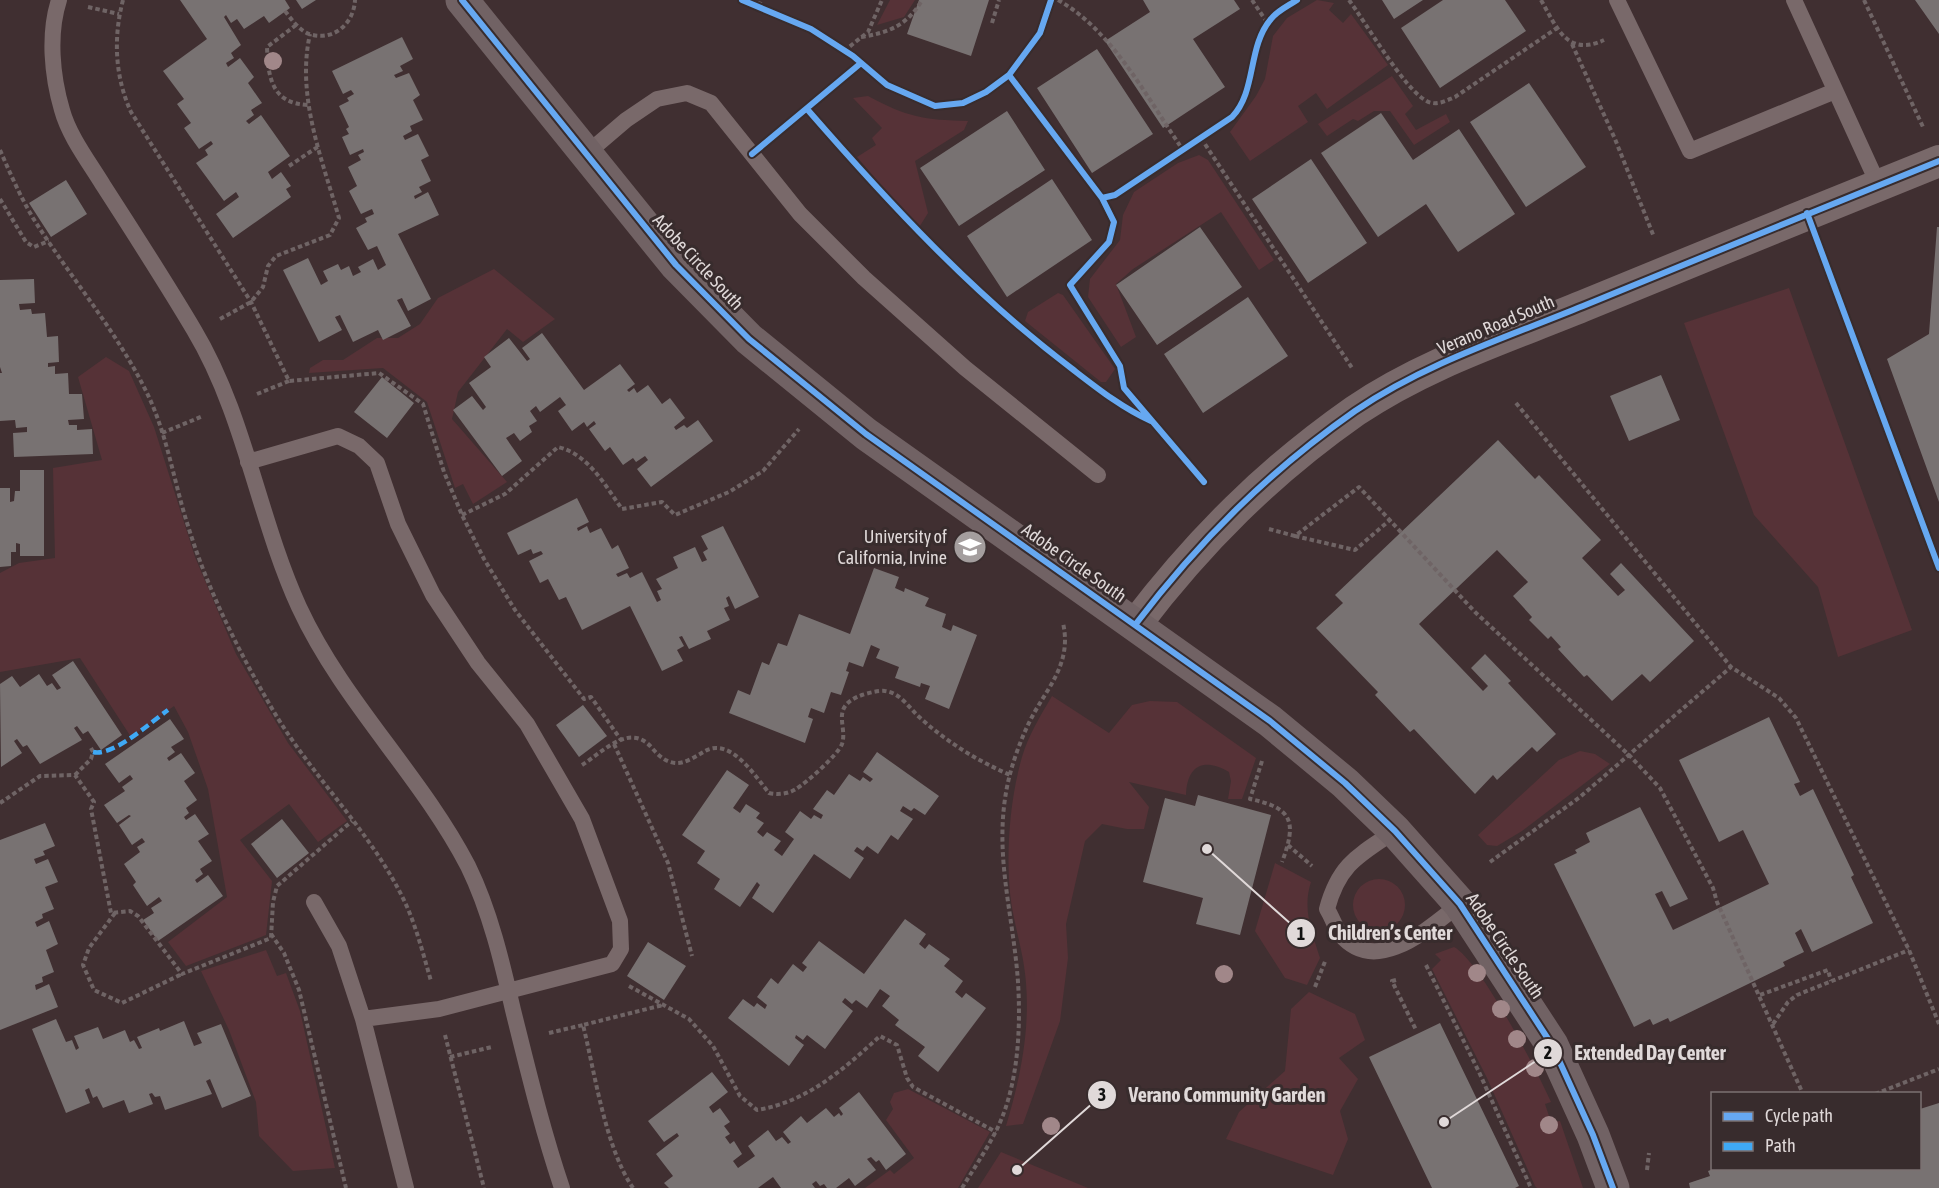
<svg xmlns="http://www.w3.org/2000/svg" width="1939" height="1188" viewBox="0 0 1939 1188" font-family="'Asap Condensed',sans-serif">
<rect width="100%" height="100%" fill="#352f2f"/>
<path fill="#402f31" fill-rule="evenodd" d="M0 0H1939V1188H0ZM1712 1094H1920V1168H1712Z"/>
<path fill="#563237" d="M890 0H915L904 17 877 25Z
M1317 0 1334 3 1329 10 1343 23 1351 14 1388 65 1327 109 1316 93 1298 106 1308 122 1250 161 1230 132 1256 96 1265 79 1273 36 1287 18Z
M1392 76 1413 106 1405 114 1416 130 1446 114 1450 122 1414 145 1390 111H1374L1358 121 1353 119 1327 136 1318 124Z
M868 96C907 117 924 120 968 121L964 130 915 161 928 213 918 229 857 157 876 145 872 138 882 128 853 98Z
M1199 155 1208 160 1274 260 1259 270 1221 212 1133 269 1116 284 1136 337 1121 347 1088 297 1090 279 1120 240 1123 215 1134 192 1178 163Z
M494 269 555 319 523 342 507 329 458 392 452 419 507 482 473 504 463 484 455 488 427 402 383 368 309 373 310 368 323 360H343L377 338H398L420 324 438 298Z
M1789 288 1912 630 1838 657 1818 587 1754 515 1684 323Z
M1058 293 1063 295 1115 369 1106 382H1101L1025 321 1028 312Z
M106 357 129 371 154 427 195 557 236 654 288 743 347 821 318 842 289 804 240 840 272 881 266 935 186 966 168 942 227 897 208 789 188 732 174 706 131 737 80 658 0 672V573L19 563 55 558 53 468 102 460 78 377Z
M1052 696 1109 733 1132 705 1150 701 1177 702 1256 758 1242 799H1228L1231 781 1229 772C1203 757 1187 766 1186 795L1129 782 1149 807 1144 829H1127L1102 824 1085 841 1066 924 1068 958 1060 1021 1023 1124 1006 1126C1020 1079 1030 1032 1026 983 1024 952 1013 923 1010 893 1006 850 1010 799 1022 757 1028 736 1041 715 1052 696Z
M1580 751 1595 754 1610 764 1522 831 1497 846 1487 845 1478 835 1559 760Z
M1275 863 1311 882C1302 909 1312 932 1320 958L1307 985 1285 978 1255 931Z
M1353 905a26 26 0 1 1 52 0a26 26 0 1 1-52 0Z
M1454 947C1480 961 1537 1071 1551 1102L1545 1104 1551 1122 1560 1121 1583 1188H1537L1535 1186 1487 1078 1432 969 1441 960 1435 954Z
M266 950 277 976 286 973 300 1011 335 1168 293 1171 259 1136 256 1102 229 1030 201 971Z
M1309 992 1355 1014 1365 1040 1339 1058 1358 1079 1340 1111 1348 1139 1333 1175 1226 1139 1239 1112 1285 1071 1291 1009Z
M908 1089 990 1132 958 1188H865L890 1170 894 1174 914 1158 886 1120 893 1109 890 1102 894 1093Z
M1001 1152 1088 1188H978Z"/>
<path fill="#787272" d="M180 0H285L290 8 269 23 264 16 244 29 237 19 231 23 226 15 224 17 241 45 231 53 234 58 226 63 228 67 240 58 254 77 248 83 262 103 251 110 254 115 246 121 249 124 261 115 290 156 268 172 272 179 281 172 291 186 286 189 291 197 233 238 216 214 239 197 236 192 224 201 196 163 208 155 205 150 213 144 211 141 199 149 184 128 191 123 177 104 184 99 163 71 207 39Z
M296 0H316L302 9Z
M919 0H989L971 56 907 34Z
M1143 0H1234L1240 9 1193 39 1225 87 1163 128 1105 41 1150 12Z
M1382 0H1423L1394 19Z
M1443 0H1505L1526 31 1440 88 1401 28Z
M1915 0H1939V34Z
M402 37 413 59 400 66 403 71 394 75 396 78 409 73 420 95 413 100 423 120 410 126 412 131 403 136 405 140 418 134 429 156 421 160 431 181 419 187 422 192 414 196 415 199 428 192 439 215 398 234 431 299 408 311 402 298 397 300 411 326 383 340 378 330 353 342 340 315 335 317 342 330 319 342 283 270 308 258 321 285 328 281 323 271 338 264 341 270 349 266 353 276 361 272 358 267 373 259 378 270 386 265 377 246 368 250 356 228 367 222 365 218 374 214 372 209 361 214 349 191 357 186 348 167 361 160 358 155 364 152 363 149 350 155 342 137 349 134 346 129 349 127 339 106 349 101 347 98 354 94 351 90 343 94 332 71Z
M1097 49 1153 134 1092 173 1037 88Z
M1529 83 1586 167 1526 207 1470 122Z
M1007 111 1045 170 959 226 920 168Z
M1381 113 1413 160 1459 129 1515 214 1458 252 1426 204 1378 237 1321 153Z
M1311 159 1367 243 1308 283 1252 199Z
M1052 179 1092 240 1007 297 967 236Z
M66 180 87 214 51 237 29 203Z
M1200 227 1242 287 1157 345 1116 285Z
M1937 227H1939V502L1887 359 1929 334Z
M34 279 35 303 19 304 20 310 31 309 32 314 45 313 47 337 58 336 59 362 48 363V367L55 366V374L68 373 69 394H82L84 419 68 420 69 425H77V430L92 429 93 454 14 457 13 433 27 432V427L16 428 15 420 0 421V373H2L0 367V280Z
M1248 297 1288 356 1203 413 1164 354Z
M542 333 584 390 620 364 635 384 627 390 629 392 634 388 637 393 648 385 662 404 670 398 685 418 674 427 676 430 684 425 687 428 698 420 713 441 651 487 637 469 648 460 645 456 636 462 633 458 623 465 610 447 605 451 589 429 596 424 594 421 587 427 584 422 572 431 558 411 566 405 560 397 540 412 536 406 530 411 537 421 529 426 532 432 520 441 514 433 506 438 522 461 502 476 453 410 472 396 483 410 486 407 469 383 491 367 484 357 509 338 527 361 530 359 522 348Z
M1661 375 1680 420 1629 441 1610 396Z
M382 377 414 403 387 438 354 412Z
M1498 440 1535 479 1539 475 1601 540 1582 558 1618 596 1625 590 1610 574 1621 563 1694 641 1650 682 1642 674 1612 701 1587 675 1584 677 1558 649 1561 647 1551 636 1548 639 1529 620 1532 617 1513 596 1528 582 1497 550 1419 624 1483 691 1488 686 1471 668 1485 654 1511 681 1508 683 1556 734 1537 752 1532 747 1497 780 1493 775 1475 794 1414 729 1410 732 1375 695 1378 692 1316 628 1343 603 1335 595Z
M20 470H44V556H20V544L16 543V552H11V566L0 567V488H10V502L14 501 15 491H20Z
M577 498 589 522 577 528 578 531 587 526 590 533 601 528 612 549 618 545 629 568 616 574 618 577 627 573 630 578 642 572 657 602 661 600 657 591 662 589 656 579 678 568 673 557 695 547 702 562 707 560 703 552 708 549 701 536 723 526 759 597 735 609 729 596 726 598 729 606 724 608 730 620 707 631 711 639 689 649 682 636 679 637 684 646 677 650 683 661 662 671 630 606 582 630 566 597 559 600 548 579 540 583 529 561 543 554 541 551 533 554 531 549 518 555 507 533Z
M874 568 899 577 895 588 904 592 905 588 929 598 925 606 946 614 942 627 951 631 953 625 977 635 949 709 925 699 930 686 921 683 920 687 895 678 899 667 876 658 880 649 871 645 863 667 849 662 846 671 849 672 841 695 831 692 824 713 811 708 808 717 813 719 805 743 729 713 738 690 750 695 762 662 769 665 778 643 787 646 799 614 850 634Z
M73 661 122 735 101 750 88 731 83 734 77 726 74 728 82 740 40 764 27 745 23 747 17 739 14 741 22 753 1 767 0 684 12 676 20 687 39 674 47 686 52 683 57 690 61 688 52 675Z
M583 705 607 736 579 757 556 725Z
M1769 717 1800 782 1794 784 1800 796 1813 789 1854 875 1851 877 1873 923 1812 952 1801 929 1795 933 1804 952 1783 962 1785 966 1670 1022 1668 1018 1653 1025 1650 1019 1634 1027 1554 864 1577 853 1575 850 1590 842 1586 833 1640 807 1688 899 1670 907 1662 891 1655 894 1673 930 1769 884 1743 830 1719 842 1679 760Z
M170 719 184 739 171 747 175 752 167 758 169 761 181 753 195 773 184 781 197 800 186 808 189 813 184 817 186 820 195 814 209 834 198 841 212 861 200 869 203 874 195 880 197 883 208 875 223 896 158 941 143 920 154 913 151 908 162 901 159 897 147 906 133 885 136 882 124 864 140 852 137 847 145 842 142 838 132 845 119 825 131 816 129 815 117 823 104 805 125 791 122 787 133 779 130 775 119 783 105 764Z
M877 752 939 796 925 815 914 808 911 811 903 806 900 811 913 819 898 840 891 835 878 854 867 846 863 851 857 847 854 851 864 858 850 879 814 854 773 913 752 898 760 885 757 882 740 907 714 889 720 879 697 863 705 851 682 835 727 770 749 785 733 808 740 813 746 804 760 813 756 818 764 823 757 832 763 837 767 832 781 841 774 850 782 856 794 839 785 832 800 811 811 819 814 815 821 819 823 815 813 809 827 790 834 795 849 774 860 781 863 777 870 782 873 779 863 772Z
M1198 795 1271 815 1240 935 1196 924 1203 898 1143 882 1165 798 1195 806Z
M282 819 309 853 277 878 251 844Z
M45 823 55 846 43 851 45 855 34 859 36 864 48 859 58 882 45 887 54 909 42 914 43 918 35 922 37 927 49 921 58 944 46 950 54 972 42 977 43 982 35 985 36 990 49 984 58 1007 0 1030V840Z
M905 919 926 934 919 944 925 949 929 944 950 959 944 966 963 981 955 992 962 998 966 993 986 1008 938 1072 918 1056 925 1047 895 1025 899 1020 882 1006 890 996 880 989 867 1008 856 1000 852 1004 845 998 842 1002 853 1011 825 1049 807 1035 803 1040 796 1035 795 1038 804 1045 789 1066 728 1018 743 999 754 1007 757 1003 765 1009 767 1005 757 997 771 978 778 984 793 964 803 972 807 967 802 963 819 941 864 974Z
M648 942 686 966 664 1000 627 976Z
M56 1019 66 1042 72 1040 76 1050 79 1048 74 1036 98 1027 103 1039 125 1030 130 1042 134 1040 139 1049 142 1048 137 1037 159 1028 160 1031 184 1021 194 1046 202 1043 197 1033 221 1024 251 1096 222 1108 210 1079 206 1081 212 1094 165 1110 160 1096 155 1097 152 1093 149 1094 153 1104 129 1113 124 1100 103 1108 97 1096 93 1098 89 1088 85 1090 90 1103 66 1113 32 1029Z
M1440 1023 1519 1186 1515 1188H1432L1369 1057Z
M712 1072 728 1092 709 1107 713 1113 720 1108 730 1122 724 1126 730 1134 725 1137 730 1144 734 1141 742 1154 733 1161 738 1168 755 1156 748 1146 768 1130 776 1141 782 1137 788 1144 791 1142 783 1132 801 1116 807 1123 826 1108 834 1117 839 1113 841 1116 843 1114 839 1108 859 1092 906 1154 886 1170 879 1160 876 1162 871 1157 867 1159 876 1170 855 1186 849 1178 836 1188H827L824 1184 820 1186 816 1181 812 1184 815 1188H781L773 1177 758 1188H669L664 1183 673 1176 656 1154 679 1136 677 1133 664 1142 648 1121Z
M1939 1103V1188H1690L1689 1183 1710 1176 1708 1171 1716 1168H1920V1109Z"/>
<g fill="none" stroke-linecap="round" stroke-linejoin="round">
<path stroke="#6f6465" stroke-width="4" stroke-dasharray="4.5 3" stroke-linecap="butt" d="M123 0C113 38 115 77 131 112L251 302 289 381 379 373 423 404 444 472 462 515 484 559 515 610 584 699 591 697 621 740
M1058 0C1113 31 1147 98 1183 150
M1252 0 1268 24
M1349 0C1366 23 1403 87 1425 100 1435 107 1445 101 1455 97L1557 28
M1541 0C1557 28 1567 57 1604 40
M1864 0 1923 127
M759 6 761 0
M88 7 119 14
M285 11C292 20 299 30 309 34 334 42 354 23 355 0
M992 23 999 0
M296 25 267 47C268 78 272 104 309 105
M861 37C888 33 908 25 922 0
M1572 44 1615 139 1654 237
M844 51 868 32 882 0
M1201 138 1352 368
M0 150C10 173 20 196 33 218 70 277 116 330 147 393 168 436 174 484 189 529 208 590 238 650 270 705 310 776 375 834 408 909 418 933 424 957 431 981
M289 166 319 146
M0 199 26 242 34 247 49 241
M220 319 251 302 263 287 268 266 276 256 330 235 339 218C322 159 296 96 310 34
M257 394 289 381
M1516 403 1731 667 1779 698 1796 718 1909 950 1939 1024
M162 433 203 416
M462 515 505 494 558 447C588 454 605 485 622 509L662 502 675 515 729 492 763 471 799 429
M1269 529 1295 536 1359 487 1475 612 1630 756 1660 788 1713 888 1717 902 1803 1094
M1295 536 1355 550 1391 519
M614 744 668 863 692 956
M1262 761 1250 799C1293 808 1297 822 1282 862
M582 765C604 751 630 722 652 748 658 755 665 762 675 763 685 764 696 756 705 751 731 737 755 776 769 793 778 795 788 794 796 789 806 783 838 755 842 744 848 726 829 707 862 695 868 693 880 690 885 691 900 693 908 706 917 715 945 741 976 760 1010 775
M75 775 91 759 93 752 91 748
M0 803 40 776 75 775 94 802 91 809 111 913 130 911 138 916 182 974 271 938 273 902 277 886 352 821
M1288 845 1312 866
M1490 862 1580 797 1731 667
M115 913 89 948 83 965 94 990 122 1003 182 974
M271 934 284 953 299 990 346 1188
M1426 965 1479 1072 1531 1188
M1396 980 1392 981 1416 1030
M629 986 689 1019 713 1046 740 1096 757 1110C807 1102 844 1069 880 1036L897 1045 907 1078 913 1087 996 1132
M1315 987 1326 959
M1760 995 1828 970 1831 981
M1773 1024 1788 1002 1797 995 1909 950
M549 1033 583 1025
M445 1035 484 1188
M450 1057 492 1047
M1875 1094 1939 1069
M1647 1170 1649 1153
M633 1188C605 1147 595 1073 583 1025L663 1005
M962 1188C973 1170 985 1152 995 1133 1018 1089 1021 1031 1018 982 1013 910 991 847 1010 774 1014 759 1020 742 1027 727 1043 691 1073 667 1063 623"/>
<path stroke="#79696a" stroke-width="16" d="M59 0C48 34 52 76 62 110 69 136 89 162 103 185 134 233 165 281 194 330 245 415 258 517 299 607 343 702 420 774 468 866 490 911 502 962 513 1010 528 1070 542 1129 562 1188
M1617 0 1690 151 1835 91
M1794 0 1878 184
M585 155 626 120 657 99 687 93 711 103 800 214 864 278 965 368 1098 475
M248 462 338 436 359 446 377 463 398 524 433 595 478 663 527 724 582 819 620 921 621 949 612 964 439 1009 363 1019
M1395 831C1359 855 1339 864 1327 909 1332 917 1335 927 1340 934 1376 978 1430 927 1460 904
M314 902 339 946 363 1019 406 1188"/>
<path stroke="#79696a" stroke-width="32" d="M1135 625C1199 541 1268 472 1355 411 1426 363 1505 338 1583 306 1702 257 1820 209 1939 161"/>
<path stroke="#716264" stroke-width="33" d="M462 0 676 265 749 339 866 434 1270 721 1345 783 1395 831 1460 904 1552 1045 1593 1135 1613 1188"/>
<path stroke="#3fa9f5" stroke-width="4.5" stroke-dasharray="9 4.5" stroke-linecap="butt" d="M93 752C113 757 151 722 168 710"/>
<g stroke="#382c2d" stroke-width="10">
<path id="cycleway" d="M462 0 676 265 749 339 866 434 1270 721 1345 783 1395 831 1460 904 1552 1045 1593 1135 1613 1188
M742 0 811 29 853 56 887 85 935 106 963 103 986 92 1009 75 1040 33 1051 0
M1009 75 1102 198 1115 195 1232 117C1257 91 1247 47 1271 19 1277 11 1288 6 1297 0
M807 109C888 202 973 294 1071 368 1097 388 1122 408 1151 421
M752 154 861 63
M1102 198 1114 222 1109 242 1070 285 1120 366 1124 388 1204 482
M1807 213 1939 568
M1135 625C1199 541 1268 472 1355 411 1426 363 1505 338 1583 306 1702 257 1820 209 1939 161"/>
</g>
<use href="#cycleway" stroke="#66a8f1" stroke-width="6"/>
</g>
<g fill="#a18789">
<circle cx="273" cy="61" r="9"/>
<circle cx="1477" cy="973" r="9"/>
<circle cx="1224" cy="974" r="9"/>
<circle cx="1501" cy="1009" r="9"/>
<circle cx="1517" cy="1039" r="9"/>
<circle cx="1535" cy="1068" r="9"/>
<circle cx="1549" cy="1125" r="9"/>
<circle cx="1051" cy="1126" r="9"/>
</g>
<defs>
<g id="university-disc" transform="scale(1.725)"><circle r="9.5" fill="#a49e9e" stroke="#382c2d"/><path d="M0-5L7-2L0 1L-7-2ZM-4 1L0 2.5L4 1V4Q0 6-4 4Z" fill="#fff"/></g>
</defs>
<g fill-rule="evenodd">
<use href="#university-disc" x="970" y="547"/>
</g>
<g text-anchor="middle" stroke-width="6" stroke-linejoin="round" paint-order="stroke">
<g font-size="18" fill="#e0d9d9" stroke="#382c2d">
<text transform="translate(698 262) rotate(47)" y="6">Adobe Circle South</text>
<text transform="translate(1496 325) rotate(-23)" y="6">Verano Road South</text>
<text transform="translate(1074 563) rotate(35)" y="6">Adobe Circle South</text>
<text transform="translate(1505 946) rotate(56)" y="6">Adobe Circle South</text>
</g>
<g font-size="18" fill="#e0d9d9" stroke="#382c2d" text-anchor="end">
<text x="947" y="543">University of<tspan x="947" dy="21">California, Irvine</tspan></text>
</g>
</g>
<path fill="none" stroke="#e0d9d9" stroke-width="2" d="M1207 849L1301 933M1444 1122L1548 1053M1017 1170L1102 1095"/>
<g fill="#e0d9d9" stroke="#382c2d" stroke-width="2">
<circle cx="1207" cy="849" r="6"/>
<circle cx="1444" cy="1122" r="6"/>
<circle cx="1017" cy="1170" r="6"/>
<circle cx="1301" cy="933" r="15"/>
<circle cx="1548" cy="1053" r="15"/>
<circle cx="1102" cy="1095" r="15"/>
</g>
<g font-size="18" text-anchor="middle" font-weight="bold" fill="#111">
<text x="1301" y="940">1</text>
<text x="1548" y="1059">2</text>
<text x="1102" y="1101">3</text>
</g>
<g font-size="20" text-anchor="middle" font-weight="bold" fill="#e0d9d9" stroke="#382c2d" stroke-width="6" stroke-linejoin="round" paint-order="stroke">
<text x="1390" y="940">Children’s Center</text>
<text x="1650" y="1060">Extended Day Center</text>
<text x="1227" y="1102">Verano Community Garden</text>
</g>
<rect x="1711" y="1092" width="210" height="78" fill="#382c2d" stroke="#7b7172" stroke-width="1.5"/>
<rect x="1723" y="1112" width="30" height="9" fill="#66a8f1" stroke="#7b7172" stroke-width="1.5"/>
<text x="1765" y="1122" font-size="18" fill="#e0d9d9">Cycle path</text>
<rect x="1723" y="1142" width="30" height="9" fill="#3fa9f5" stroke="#7b7172" stroke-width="1.5"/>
<text x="1765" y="1152" font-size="18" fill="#e0d9d9">Path</text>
</svg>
